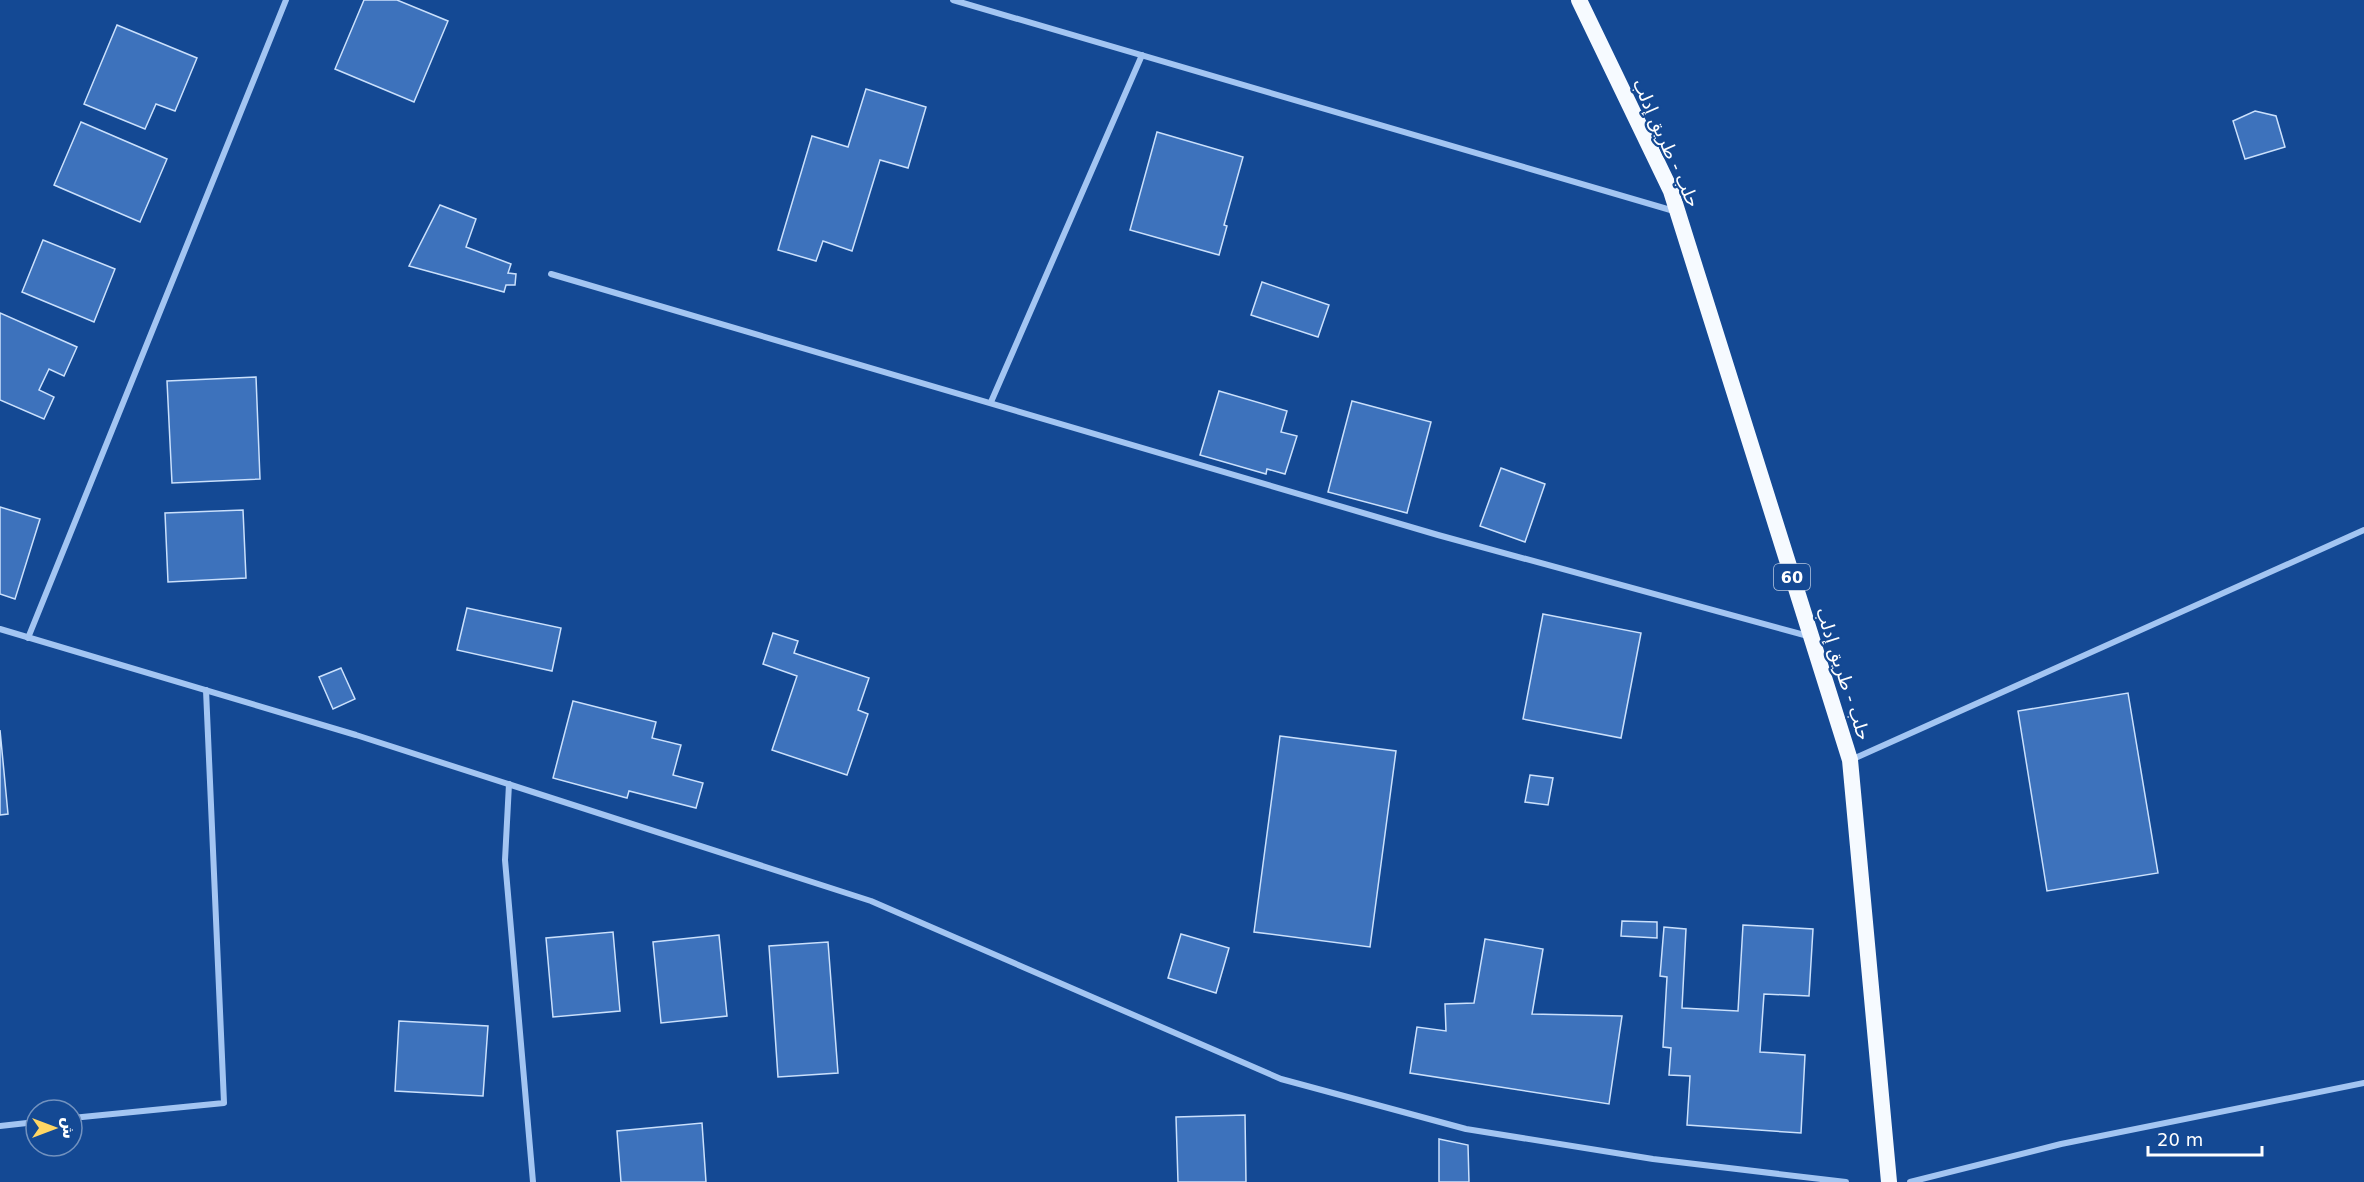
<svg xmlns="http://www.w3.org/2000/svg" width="2364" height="1182" viewBox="0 0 2364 1182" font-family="'DejaVu Sans','Noto Naskh Arabic',sans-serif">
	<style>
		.building { fill: #3d72bc; stroke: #cae0fc; stroke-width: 1.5 }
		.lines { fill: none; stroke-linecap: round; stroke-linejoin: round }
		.minor { stroke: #a3c5f2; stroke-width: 6 }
		.trunk { stroke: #f6faff; stroke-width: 16 }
		.labels { text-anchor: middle; stroke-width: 4.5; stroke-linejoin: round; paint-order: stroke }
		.shield { fill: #144994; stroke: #b8c8df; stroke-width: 1.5 }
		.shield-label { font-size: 16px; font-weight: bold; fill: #fff }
		.street-label { font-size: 18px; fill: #fff; stroke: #144994 }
	</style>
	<rect width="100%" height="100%" fill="#144994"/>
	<!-- building -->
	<g class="building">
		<path d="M 364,0 L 397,0 L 448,21 L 414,102 L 335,69 Z"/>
		<path d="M 117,25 L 197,58 L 175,111 L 156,104 L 145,129 L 84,104 Z"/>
		<path d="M 866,89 L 926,107 L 908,168 L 880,160 L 852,251 L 823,241 L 816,261 L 778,250 L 812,136 L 848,147 Z"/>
		<path d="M 2255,111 L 2276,116 L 2285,147 L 2245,159 L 2233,121 Z"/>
		<path d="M 81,122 L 167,159 L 140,222 L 54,185 Z"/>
		<path d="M 1157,132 L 1243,157 L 1224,225 L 1227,226 L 1219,255 L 1130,230 Z"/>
		<path d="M 440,205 L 476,219 L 466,247 L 511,264 L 508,273 L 516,274 L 515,285 L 506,285 L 504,292 L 409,266 Z"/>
		<path d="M 43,240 L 115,269 L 94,322 L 22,292 Z"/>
		<path d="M 1262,282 L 1329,305 L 1318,337 L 1251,315 Z"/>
		<path d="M 0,313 L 77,347 L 64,376 L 49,369 L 39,390 L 54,397 L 44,419 L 0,400 Z"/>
		<path d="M 256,377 L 260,479 L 172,483 L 167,381 Z"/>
		<path d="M 1219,391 L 1287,411 L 1281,432 L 1297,436 L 1285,474 L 1267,469 L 1266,474 L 1200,455 Z"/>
		<path d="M 1352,401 L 1431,422 L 1407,513 L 1328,492 Z"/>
		<path d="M 1501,468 L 1545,484 L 1525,542 L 1480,526 Z"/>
		<path d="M 0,507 L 40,519 L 15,599 L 0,594 Z"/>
		<path d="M 243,510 L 246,578 L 168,582 L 165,513 Z"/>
		<path d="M 467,608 L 561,628 L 552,671 L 457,650 Z"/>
		<path d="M 1543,614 L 1641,633 L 1621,738 L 1523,719 Z"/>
		<path d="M 773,633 L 798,641 L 794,653 L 869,678 L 858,710 L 868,714 L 847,775 L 772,750 L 797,676 L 763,664 Z"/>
		<path d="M 341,668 L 355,699 L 333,709 L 319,677 Z"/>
		<path d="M 2128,693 L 2158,873 L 2047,891 L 2018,711 Z"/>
		<path d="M 573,701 L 656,722 L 652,738 L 681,745 L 673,775 L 703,783 L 696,808 L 629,791 L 627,798 L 553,778 Z"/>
		<path d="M 0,730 L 8,814 L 0,815 Z"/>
		<path d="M 1280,736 L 1396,751 L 1370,947 L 1254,932 Z"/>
		<path d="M 1530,775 L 1553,778 L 1548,805 L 1525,802 Z"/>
		<path d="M 1622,921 L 1657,922 L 1657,938 L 1621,936 Z"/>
		<path d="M 1743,925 L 1813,929 L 1809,996 L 1764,994 L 1760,1052 L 1805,1055 L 1801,1133 L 1687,1125 L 1690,1076 L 1669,1075 L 1671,1048 L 1663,1047 L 1667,977 L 1660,976 L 1664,927 L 1686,929 L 1682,1008 L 1738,1011 Z"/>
		<path d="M 613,932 L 620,1011 L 553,1017 L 546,938 Z"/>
		<path d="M 1181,934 L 1229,948 L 1216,993 L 1168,978 Z"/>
		<path d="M 719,935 L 727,1016 L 661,1023 L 653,942 Z"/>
		<path d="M 1485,939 L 1543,949 L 1532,1014 L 1622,1016 L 1609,1104 L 1410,1073 L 1417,1027 L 1446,1031 L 1445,1004 L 1474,1003 Z"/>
		<path d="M 828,942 L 838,1073 L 778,1077 L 769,946 Z"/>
		<path d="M 399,1021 L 488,1026 L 483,1096 L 395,1091 Z"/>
		<path d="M 1245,1115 L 1246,1182 L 1178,1182 L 1176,1117 Z"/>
		<path d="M 702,1123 L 706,1182 L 621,1182 L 617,1131 Z"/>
		<path d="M 1439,1139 L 1468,1145 L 1469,1182 L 1439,1182 Z"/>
	</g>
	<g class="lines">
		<!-- minor -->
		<g class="minor">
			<path d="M 953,0 L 1674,211"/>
			<path d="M 551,274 L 1438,535 L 1808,636"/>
			<path d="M 991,402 L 1142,55"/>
			<path d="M 0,629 L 356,735 L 871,901 L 1281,1079 L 1466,1129 L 1653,1159 L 1846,1182"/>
			<path d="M 28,638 L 286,0"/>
			<path d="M 1853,759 L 2364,530"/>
			<path d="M 509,784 L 505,860 L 533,1182"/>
			<path d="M 72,1118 L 224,1103 L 206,690"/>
			<path d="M 0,1126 L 36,1122"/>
			<path d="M 1910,1182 L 2061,1144 L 2364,1083"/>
		</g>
		<!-- trunk -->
		<path class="trunk" d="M 1579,0 L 1671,191 L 1850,760 L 1889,1182"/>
	</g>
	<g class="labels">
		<!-- shield labels -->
		<rect class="shield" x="1774" y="564" width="36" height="26" rx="4.5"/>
		<g class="shield-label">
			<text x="1792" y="583">60</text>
		</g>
		<!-- street labels -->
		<g class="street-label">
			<text transform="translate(1666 143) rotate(66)" y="6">حلب - طريق إدلب</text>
			<text transform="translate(1843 674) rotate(72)" y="6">حلب - طريق إدلب</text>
		</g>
	</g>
	<!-- north arrow -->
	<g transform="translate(54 1128) rotate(90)"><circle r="28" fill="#144994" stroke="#7292bf" stroke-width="1.5"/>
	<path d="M0-4.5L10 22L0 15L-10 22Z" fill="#ffd664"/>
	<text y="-9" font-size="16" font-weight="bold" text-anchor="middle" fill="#ffffff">ش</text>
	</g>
	<!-- scale -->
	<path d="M2148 1146v9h114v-9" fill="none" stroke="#ffffff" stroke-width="3"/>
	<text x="2157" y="1146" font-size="18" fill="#ffffff" stroke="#144994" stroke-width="4.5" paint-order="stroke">20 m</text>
</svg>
